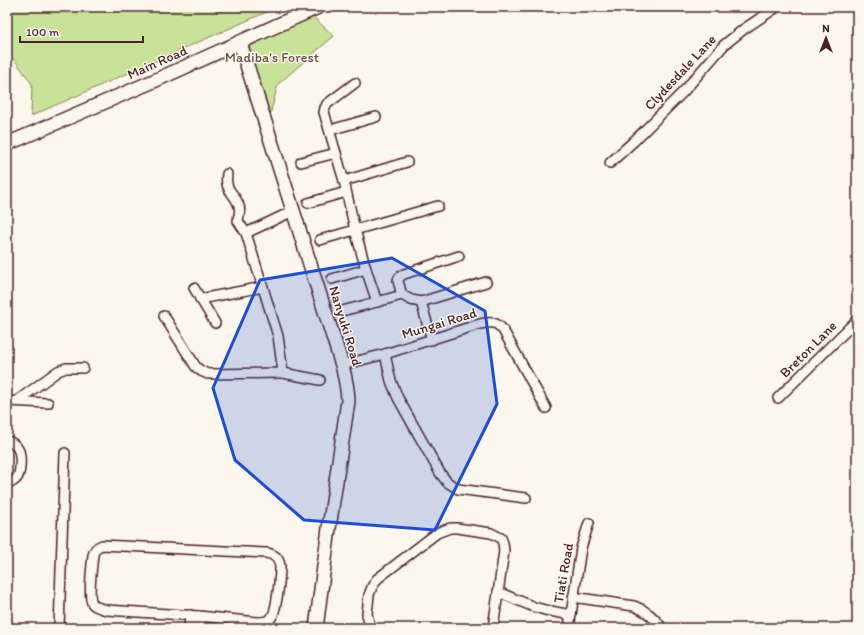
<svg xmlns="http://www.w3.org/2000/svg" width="864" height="635" viewBox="0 0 864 635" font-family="Itim,sans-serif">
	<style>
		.green { fill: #c8e298; stroke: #898062 }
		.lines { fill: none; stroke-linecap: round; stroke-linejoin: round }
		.street-casing { stroke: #4a1f2b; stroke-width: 12 }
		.secondary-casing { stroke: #4a1f2b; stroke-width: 16 }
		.street { stroke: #fbf7ec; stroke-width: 9 }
		.secondary { stroke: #fbf7ec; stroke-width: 13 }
		.marked { fill: #1d4ed8; fill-opacity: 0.2; stroke: #1d4ed8; stroke-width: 3; stroke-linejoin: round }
		.labels { text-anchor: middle; stroke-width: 3; stroke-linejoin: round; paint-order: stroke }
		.park-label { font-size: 14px; fill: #6a5046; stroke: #fbf7ec }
		.street-label { font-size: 14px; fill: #4a1f2b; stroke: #fbf7ec }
	</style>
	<rect width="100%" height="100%" fill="#fbf7ec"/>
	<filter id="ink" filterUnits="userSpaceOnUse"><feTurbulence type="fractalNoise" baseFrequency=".025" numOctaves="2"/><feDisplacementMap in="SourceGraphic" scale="8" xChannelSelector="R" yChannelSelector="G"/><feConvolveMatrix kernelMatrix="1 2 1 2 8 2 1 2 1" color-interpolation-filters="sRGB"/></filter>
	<g filter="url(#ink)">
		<!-- green -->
		<g class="green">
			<path d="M 7,7 L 278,7 L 31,116 L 32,84 L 14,59 L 7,52 Z"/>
			<path d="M 313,17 L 334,36 L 278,84 L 269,119 L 246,44 L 251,39 Z"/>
		</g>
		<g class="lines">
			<defs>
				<g id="street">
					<path d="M 355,83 L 327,104 L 325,108 L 324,112 L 344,181 L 355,230 L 366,269 L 377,302 L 402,295 L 411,300 L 421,302 L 432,340"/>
					<path d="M 330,130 L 376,117"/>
					<path d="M 301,162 L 336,153"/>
					<path d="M 610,163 L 634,141 L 683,92 L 724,45 L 744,29 L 777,7"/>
					<path d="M 344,181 L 407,162"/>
					<path d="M 308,203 L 346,192"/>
					<path d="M 246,233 L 293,211"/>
					<path d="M 320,240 L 438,206"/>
					<path d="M 332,279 L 366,269"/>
					<path d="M 194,288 L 215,323"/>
					<path d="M 402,295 L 398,281 C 398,277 401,276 404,274 L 459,256"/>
					<path d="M 200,299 L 263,287"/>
					<path d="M 421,302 L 486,282"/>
					<path d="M 342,311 L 377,302"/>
					<path d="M 164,316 L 196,367 L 201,371 L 208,374 L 283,373 L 278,336 L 246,233 L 238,221 C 238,216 241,212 239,206 C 235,192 224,192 227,174"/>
					<path d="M 385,354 L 391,381 L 398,398 L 440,473 L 447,482 L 458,489 L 526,498"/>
					<path d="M 342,365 L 385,354 L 480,324 C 490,322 496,321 503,330 L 546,408"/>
					<path d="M 283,373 L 320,380"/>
					<path d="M 778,398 L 857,320"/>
					<path d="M 7,401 L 48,403"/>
					<path d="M 17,401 L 58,371 L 66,368 L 83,368"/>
					<path d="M 7,441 C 12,442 17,446 19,451 C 21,457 21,475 16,479 C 13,482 10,483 7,483"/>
					<path d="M 102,545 L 266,553 C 274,554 279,558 280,566 C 280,576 277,614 270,619 C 267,622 262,622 257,622 L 199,616 L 107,610 C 102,608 95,608 92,603 C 88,596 92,564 93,555 C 94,549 97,547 102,545 Z"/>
					<path d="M 498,592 L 534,607 L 545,610 L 571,615"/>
					<path d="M 573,597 L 634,606 C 645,610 655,618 662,628"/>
					<path d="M 59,628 L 65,453"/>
					<path d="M 189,628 L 190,615"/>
					<path d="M 198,628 L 199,616"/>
					<path d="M 373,628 L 369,623 L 367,614 L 369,595 L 372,587 L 377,579 L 437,533 L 450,528 L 457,528 L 491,533 L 501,538 L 503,543 L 504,551 L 493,628"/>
					<path d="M 569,628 L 581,548 L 589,523"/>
				</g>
				<g id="secondary">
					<path d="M 240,43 L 342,365 C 345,377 348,389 348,401 L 329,528 L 316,628"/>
					<path d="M 7,144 L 156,80 L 318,7"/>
				</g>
			</defs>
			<!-- street casing -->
			<use href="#street" class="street-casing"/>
			<!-- secondary casing -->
			<use href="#secondary" class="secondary-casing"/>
			<!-- street -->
			<use href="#street" class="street"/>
			<!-- secondary -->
			<use href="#secondary" class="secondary"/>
		</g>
	</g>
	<!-- marked area -->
	<path class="marked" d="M 392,258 L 485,311 L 497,404 L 435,530 L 304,520 L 235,460 L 213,388 L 260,280 Z"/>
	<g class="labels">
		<!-- park labels -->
		<g class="park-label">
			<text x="272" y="62">Madiba's Forest</text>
		</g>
		<!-- street labels -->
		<g class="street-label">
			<text transform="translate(157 62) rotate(-24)" y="5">Main Road</text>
			<text transform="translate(680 72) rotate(-47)" y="5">Clydesdale Lane</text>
			<text transform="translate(439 323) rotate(-17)" y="5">Mungai Road</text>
			<text transform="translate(346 326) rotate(73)" y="5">Nanyuki Road</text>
			<text transform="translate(808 349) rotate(-45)" y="5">Breton Lane</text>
			<text transform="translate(563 573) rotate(-80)" y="5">Tiati Road</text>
		</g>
	</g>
	<!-- margin -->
	<rect width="864" height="635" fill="none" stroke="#fbf7ec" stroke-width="24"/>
	<rect x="12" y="12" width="840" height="611" fill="none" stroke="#4a1f2b" stroke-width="1.5" filter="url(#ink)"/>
	<!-- north arrow -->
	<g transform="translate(826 38)" stroke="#fbf7ec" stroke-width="3" paint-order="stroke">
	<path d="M0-3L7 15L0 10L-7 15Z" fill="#4a1f2b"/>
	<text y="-6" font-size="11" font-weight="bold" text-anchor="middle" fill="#4a1f2b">N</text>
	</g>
	<!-- scale -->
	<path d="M20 36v6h123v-6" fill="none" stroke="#4a1f2b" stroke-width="2"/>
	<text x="26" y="36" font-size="12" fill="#4a1f2b" stroke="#fbf7ec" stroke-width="3" paint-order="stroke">100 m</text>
</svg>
